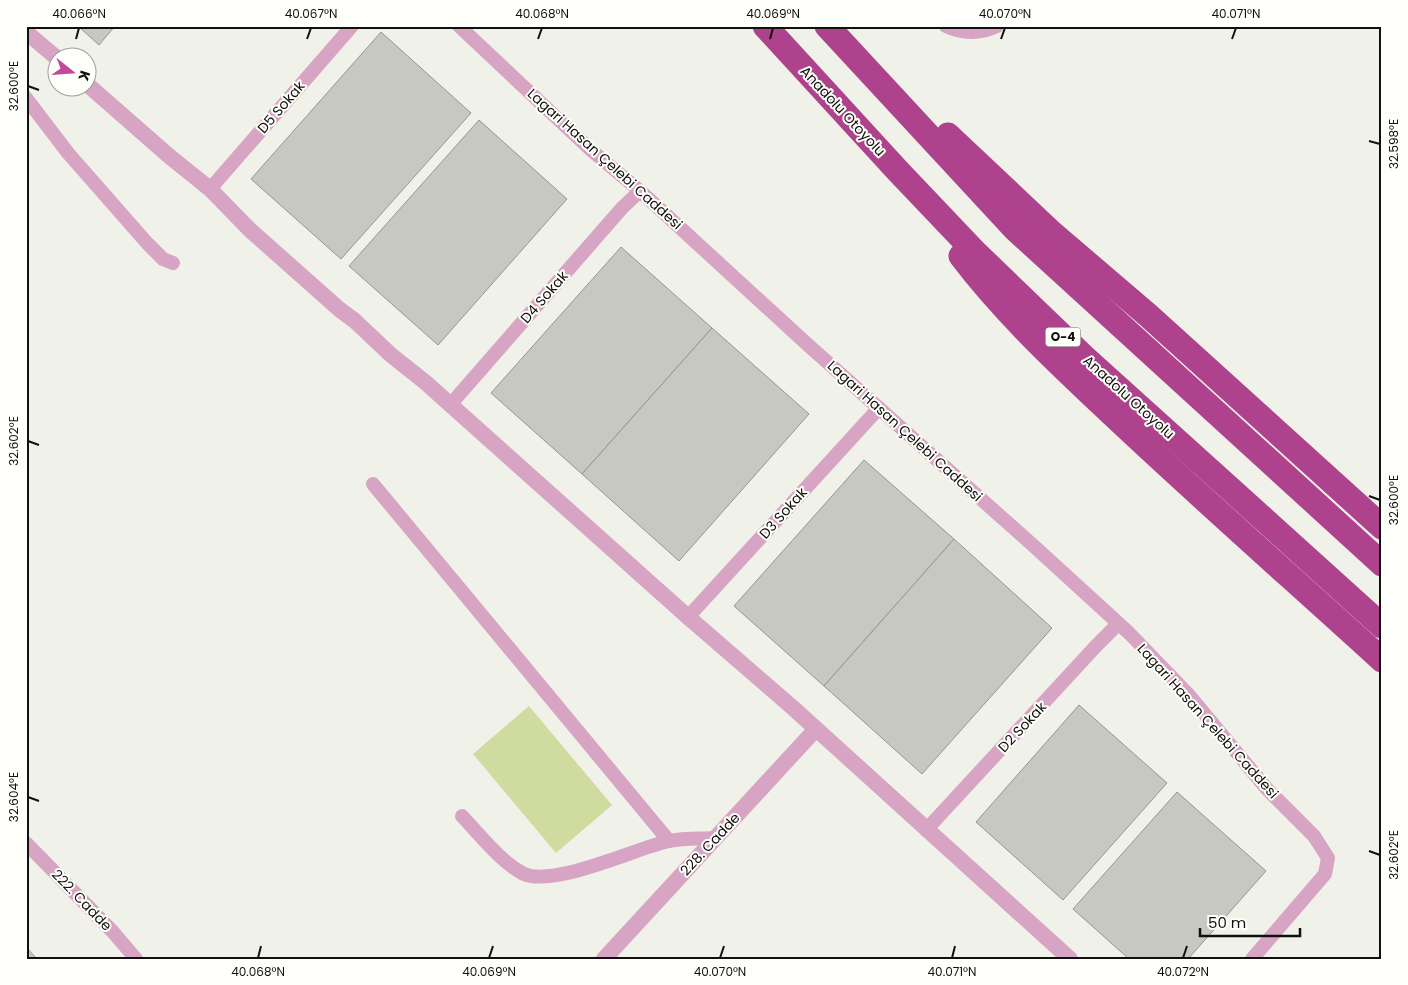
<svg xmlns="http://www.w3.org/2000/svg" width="1408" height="985" viewBox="0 0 1408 985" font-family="Poppins,sans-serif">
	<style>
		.green { fill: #d0db9f }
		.building { fill: #c7c8c1; stroke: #95968f }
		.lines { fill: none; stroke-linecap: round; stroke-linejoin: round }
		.minor { stroke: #d8a4c3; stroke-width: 14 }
		.tertiary { stroke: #d8a4c3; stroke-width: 16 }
		.motorway { stroke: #af428c; stroke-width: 25 }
		.ticks { fill: none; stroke: #10100e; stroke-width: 2 }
		.labels { text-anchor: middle; stroke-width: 4; stroke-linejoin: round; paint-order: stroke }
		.shield { fill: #fefffa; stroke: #575855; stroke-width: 1 }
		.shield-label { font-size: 12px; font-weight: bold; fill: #10100e }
		.street-label { font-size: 14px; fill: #10100e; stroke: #fefffa }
		.neatline { fill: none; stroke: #10100e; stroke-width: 2 }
		.ticks-label { font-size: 12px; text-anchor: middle; fill: #10100e }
	</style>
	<rect width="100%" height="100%" fill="#f0f2ea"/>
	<!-- green -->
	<path class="green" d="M 529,706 L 612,805 L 556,853 L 473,754 Z"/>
	<!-- building -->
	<g class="building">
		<path d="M 78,26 L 115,26 L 99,45 Z"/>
		<path d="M 381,32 L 471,113 L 341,259 L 251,179 Z"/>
		<path d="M 479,120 L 567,199 L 438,345 L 349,266 Z"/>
		<path d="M 621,247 L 712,328 L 582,474 L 491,393 Z"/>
		<path d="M 712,328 L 809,414 L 679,561 L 582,474 Z"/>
		<path d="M 864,460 L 954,539 L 824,686 L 734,606 Z"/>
		<path d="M 954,539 L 1052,628 L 922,774 L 824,686 Z"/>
		<path d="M 1079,705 L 1167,783 L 1063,900 L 976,822 Z"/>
		<path d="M 1177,792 L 1266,871 L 1188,959 L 1129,959 L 1073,909 Z"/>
		<path d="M 26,947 L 37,959 L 26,959 Z"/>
	</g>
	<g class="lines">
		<!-- minor -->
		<g class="minor">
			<path d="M 459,26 L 591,150 L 640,191 L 808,345 L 1036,548 L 1129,633 L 1188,694 L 1267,789 L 1314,836 L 1328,858 L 1325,874 L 1252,959"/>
			<path d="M 946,26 C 962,34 981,34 997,26"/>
			<path d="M 26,98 L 68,153 L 147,243 L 163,259 L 173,263"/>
			<path d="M 210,189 L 352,26"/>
			<path d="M 450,405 L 622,208 L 640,191"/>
			<path d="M 373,484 L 669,841"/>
			<path d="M 688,617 L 879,408"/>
			<path d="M 462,816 C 479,834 500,861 522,873 C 551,889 636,848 669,841 C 684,838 699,839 715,838"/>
			<path d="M 926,830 L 1096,646 L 1118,624"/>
			<path d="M 26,843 L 113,932 L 136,959"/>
		</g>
		<!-- tertiary -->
		<g class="tertiary">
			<path d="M 26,32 L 58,59"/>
			<path d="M 88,85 L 169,156 L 210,189 L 250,230 L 339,309 L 355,321 L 391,355 L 425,382 L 688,617 L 792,707 L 1070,959"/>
			<path d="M 604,959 L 816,729"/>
		</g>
		<!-- motorway -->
		<g class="motorway">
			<path d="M 765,26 L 897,170 L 976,253 L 1084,357 L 1382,626"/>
			<path d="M 827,26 L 1015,229 L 1382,564"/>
			<path d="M 948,135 L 1052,233 L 1149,316 L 1382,527"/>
			<path d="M 961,256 C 1005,314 1060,365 1113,415 C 1201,498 1292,578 1382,660"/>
		</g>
	</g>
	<!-- ticks -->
	<path class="ticks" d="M 76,39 L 79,28M 307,39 L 311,28M 538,39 L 542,28M 770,39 L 773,28M 1001,39 L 1005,28M 1232,39 L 1236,28M 28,86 L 39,90M 1369,141 L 1380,144M 28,441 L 39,445M 1369,496 L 1380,500M 28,797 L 39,801M 1369,851 L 1380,855M 258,958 L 261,946M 489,958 L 493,946M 720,958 L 724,946M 952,958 L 955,946M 1183,958 L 1187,946"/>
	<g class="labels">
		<!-- shield labels -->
		<rect class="shield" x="1045.5" y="327.5" width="35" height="19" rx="4"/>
		<g class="shield-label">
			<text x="1063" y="341">O-4</text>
		</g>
		<!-- street labels -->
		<g class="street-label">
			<text transform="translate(281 107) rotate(-49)" y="5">D5 Sokak</text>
			<text transform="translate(843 111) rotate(47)" y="5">Anadolu Otoyolu</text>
			<text transform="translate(605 159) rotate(42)" y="5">Lagari Hasan Çelebi Caddesi</text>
			<text transform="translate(544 297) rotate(-49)" y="5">D4 Sokak</text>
			<text transform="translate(1129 397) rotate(42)" y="5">Anadolu Otoyolu</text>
			<text transform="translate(905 431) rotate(42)" y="5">Lagari Hasan Çelebi Caddesi</text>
			<text transform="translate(783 513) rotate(-48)" y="5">D3 Sokak</text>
			<text transform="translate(1208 721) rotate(48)" y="5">Lagari Hasan Çelebi Caddesi</text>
			<text transform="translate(1022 727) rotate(-47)" y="5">D2 Sokak</text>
			<text transform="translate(710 844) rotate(-47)" y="5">228. Cadde</text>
			<text transform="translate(82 900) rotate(46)" y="5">222. Cadde</text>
		</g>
	</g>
	<!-- border -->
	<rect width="1408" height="985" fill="none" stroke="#fefffa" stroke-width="55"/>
	<!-- north arrow -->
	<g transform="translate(72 72) rotate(107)"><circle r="24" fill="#fefffa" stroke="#9f9f9c"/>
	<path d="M0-4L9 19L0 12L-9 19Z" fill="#c2489b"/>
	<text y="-8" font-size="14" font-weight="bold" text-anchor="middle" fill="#10100e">K</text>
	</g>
	<!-- scale -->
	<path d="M1200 928v8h100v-8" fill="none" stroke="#10100e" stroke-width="2.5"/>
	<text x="1208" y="928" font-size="15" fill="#10100e" stroke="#fefffa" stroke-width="4" paint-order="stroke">50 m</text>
	<rect x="28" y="28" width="1352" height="930" class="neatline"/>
	<g class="ticks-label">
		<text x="79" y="18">40.066°N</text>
		<text x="311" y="18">40.067°N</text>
		<text x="542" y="18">40.068°N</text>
		<text x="773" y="18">40.069°N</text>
		<text x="1005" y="18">40.070°N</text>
		<text x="1236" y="18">40.071°N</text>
		<text transform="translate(14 86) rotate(-90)" y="4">32.600°E</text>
		<text transform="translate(1394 144) rotate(-90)" y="4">32.598°E</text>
		<text transform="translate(14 441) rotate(-90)" y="4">32.602°E</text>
		<text transform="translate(1394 500) rotate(-90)" y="4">32.600°E</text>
		<text transform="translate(14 797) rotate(-90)" y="4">32.604°E</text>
		<text transform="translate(1394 855) rotate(-90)" y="4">32.602°E</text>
		<text x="258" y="976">40.068°N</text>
		<text x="489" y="976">40.069°N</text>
		<text x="720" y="976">40.070°N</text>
		<text x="952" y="976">40.071°N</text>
		<text x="1183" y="976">40.072°N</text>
	</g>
</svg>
